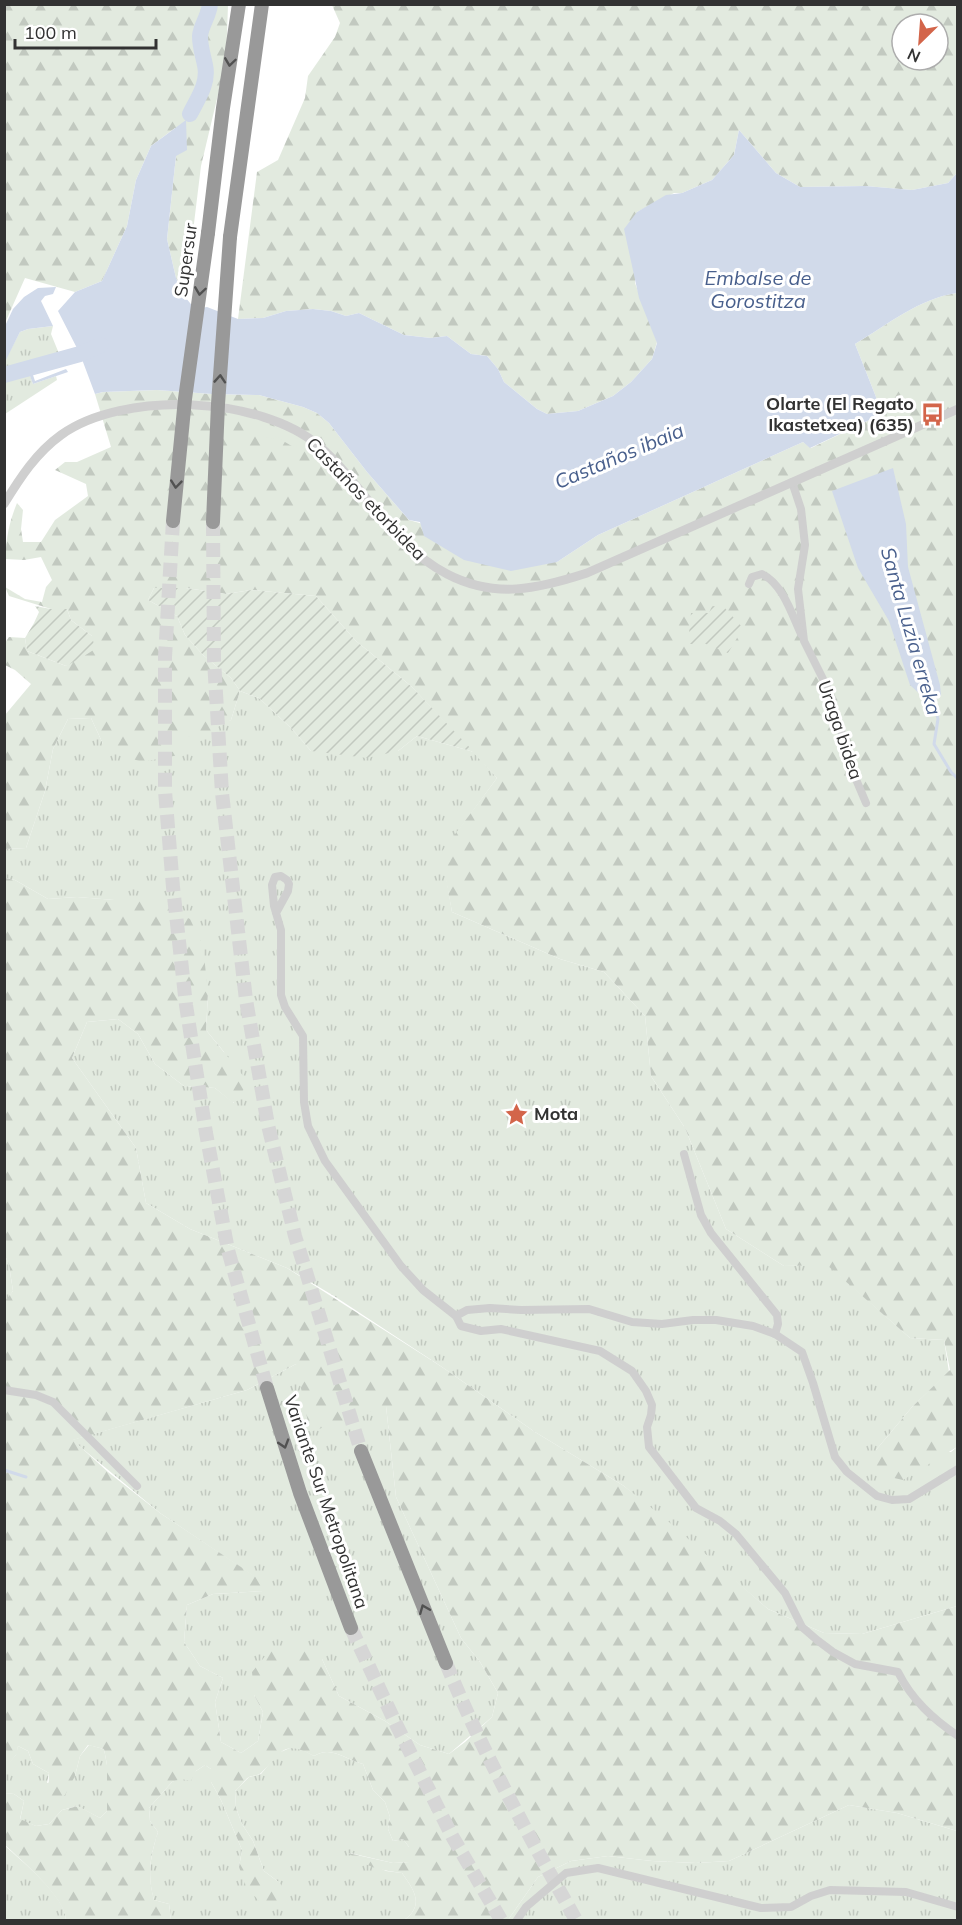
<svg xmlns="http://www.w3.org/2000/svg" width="962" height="1925" viewBox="0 0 962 1925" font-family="Mulish,sans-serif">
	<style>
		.grass { fill: url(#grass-tufts) }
		.forest { fill: url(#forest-firs); fill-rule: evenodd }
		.park { fill: #e2eadf }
		.garden { fill: url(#garden-furrows) }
		.water { fill: #d1daea }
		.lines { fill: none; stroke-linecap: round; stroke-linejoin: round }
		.stream { stroke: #d1daea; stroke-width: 3 }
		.river { stroke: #d1daea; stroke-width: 16 }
		.motorway-tunnel { stroke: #d6d6d6; stroke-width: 14; stroke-dasharray: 14 7; stroke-linecap: butt }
		.minor { stroke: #cfcfcf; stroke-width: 8 }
		.tertiary { stroke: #cfcfcf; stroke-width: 9 }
		.motorway { stroke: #999; stroke-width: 14 }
		.motorway-bridge { stroke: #999; stroke-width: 14 }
		.oneway { stroke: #515151 }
		.labels { text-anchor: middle; stroke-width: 6; stroke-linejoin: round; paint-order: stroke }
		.street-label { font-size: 18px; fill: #323232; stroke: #fff }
		.poi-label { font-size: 18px; font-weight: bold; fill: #323232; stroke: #fff; text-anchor: end }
		.water-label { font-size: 20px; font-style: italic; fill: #485f8c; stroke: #fff }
	</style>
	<defs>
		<pattern id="grass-tufts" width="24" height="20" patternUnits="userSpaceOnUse" patternTransform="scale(1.5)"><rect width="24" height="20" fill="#e2eadf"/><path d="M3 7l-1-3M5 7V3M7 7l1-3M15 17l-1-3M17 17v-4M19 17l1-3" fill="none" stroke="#c2c9c0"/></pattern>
		<pattern id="forest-firs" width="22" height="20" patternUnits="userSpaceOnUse" patternTransform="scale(1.5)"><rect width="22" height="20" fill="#e2eadf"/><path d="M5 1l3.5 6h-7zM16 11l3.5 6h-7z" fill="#c2c9c0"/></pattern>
		<pattern id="garden-furrows" width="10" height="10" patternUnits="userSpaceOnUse" patternTransform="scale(1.5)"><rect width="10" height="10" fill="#e2eadf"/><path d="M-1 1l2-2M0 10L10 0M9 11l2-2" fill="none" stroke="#c2c9c0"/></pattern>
	</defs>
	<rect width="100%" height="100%" fill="#fff"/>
	<!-- grass -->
	<g class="grass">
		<path d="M 53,326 L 51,334 L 60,356 L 5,369 L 4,362 L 20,332 L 28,329 Z"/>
		<path d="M 30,375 L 33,384 L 56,376 L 57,380 L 5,414 L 5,381 Z"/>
		<path d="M 240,691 L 259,698 L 292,729 L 311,751 L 398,751 L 417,736 L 474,752 L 497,778 L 442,853 L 452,912 L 560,959 L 604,972 L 645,1016 L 651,1076 L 685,1128 L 726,1229 L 784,1266 L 827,1264 L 910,1338 L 944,1340 L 949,1372 L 912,1407 L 876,1450 L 951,1452 L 957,1447 L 957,1606 L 862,1634 L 824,1633 L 768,1609 L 624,1486 L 535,1432 L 442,1367 L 334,1296 L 287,1268 L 190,1229 L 146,1203 L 136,1148 L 72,1058 L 87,1022 L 118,1019 L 138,1034 L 155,1064 L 184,1086 L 215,1088 L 234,1103 L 224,1052 L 206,1030 L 208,993 L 114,900 L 77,897 L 48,899 L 15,880 L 5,878 L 5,849 L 26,848 L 45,791 L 53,749 L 68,719 L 91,718 L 103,744 L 184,735 L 231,720 Z"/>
		<path d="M 4,1253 L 9,1265 L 13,1291 L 5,1302 Z"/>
		<path d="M 296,1364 L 386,1406 L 396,1497 L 461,1638 L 480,1662 L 498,1693 L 492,1717 L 449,1754 L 420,1745 L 385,1721 L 339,1696 L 322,1659 L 254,1695 L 263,1712 L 258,1741 L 241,1753 L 221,1742 L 215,1702 L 223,1678 L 200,1666 L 184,1642 L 187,1605 L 213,1594 L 263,1591 L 255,1577 L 160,1513 L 72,1440 L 247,1390 Z"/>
		<path d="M 89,1745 L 104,1749 L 107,1765 L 107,1811 L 100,1818 L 77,1806 L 62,1810 L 49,1824 L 36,1826 L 20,1820 L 24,1801 L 14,1794 L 5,1793 L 4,1768 L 16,1755 L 18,1746 L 28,1751 L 33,1764 L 49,1773 L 47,1783 L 75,1776 L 80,1756 Z"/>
		<path d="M 290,1748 L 299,1748 L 314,1756 C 332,1745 345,1760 363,1764 L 373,1790 L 385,1802 L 390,1817 L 388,1829 L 393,1841 L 403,1839 L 409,1847 L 409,1862 L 393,1863 L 350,1853 L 386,1871 L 402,1873 C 414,1890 425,1905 404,1920 L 171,1920 L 169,1904 L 154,1900 C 147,1875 150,1857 158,1832 L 150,1821 L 149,1808 L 172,1782 L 196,1771 L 205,1765 L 211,1769 L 211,1782 L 221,1800 L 242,1850 L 239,1867 L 280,1883 L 264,1871 L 253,1841 L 242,1824 L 236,1808 L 235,1791 L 249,1777 L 261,1774 L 278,1753 Z"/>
		<path d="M 849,1805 L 897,1813 L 957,1831 L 957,1920 L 508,1920 L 538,1877 L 571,1861 L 608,1856 L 652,1861 L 696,1863 L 729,1861 Z"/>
		<path d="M 4,1845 C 22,1861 66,1897 66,1920 L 5,1920 Z"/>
	</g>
	<!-- forest -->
	<g class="forest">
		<path d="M 5,5 L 228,5 L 226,61 L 201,166 L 185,297 L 176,278 L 167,239 L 176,156 L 175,128 L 151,146 L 136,180 L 127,226 L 102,281 L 75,292 L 25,278 L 5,323 Z"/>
		<path d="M 332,5 L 957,5 L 957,173 L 948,183 L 912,190 L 865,186 L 800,187 L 776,173 L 739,130 L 734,155 L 712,180 L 682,193 L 674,193 L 637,212 L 635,283 L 657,342 L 652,359 L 631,382 L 613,396 L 578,411 L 547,414 L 537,409 L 504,382 L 498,369 L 487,356 L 471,354 L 447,336 L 431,338 L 404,335 L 359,313 L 346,316 L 331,311 L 313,309 L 286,311 L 263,318 L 238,319 L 257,172 L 278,160 L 305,98 L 308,76 L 335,37 L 340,23 ZM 902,24 L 938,24 L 938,60 L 902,60 Z"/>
		<path d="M 957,293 L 957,1447 L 903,1480 L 872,1473 L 876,1450 L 912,1407 L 950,1370 L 944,1340 L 910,1338 L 827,1265 L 784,1266 L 726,1229 L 685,1128 L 651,1076 L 645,1016 L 604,972 L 560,959 L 452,912 L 441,853 L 497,778 L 411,686 L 356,641 L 316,596 L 251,590 L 226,594 L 186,588 L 154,588 L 148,600 L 177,616 L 185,635 L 203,655 L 231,678 L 240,691 L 231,720 L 199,737 L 184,736 L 179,755 L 142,762 L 112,752 L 103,744 L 91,718 L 68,719 L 53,749 L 45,791 L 26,848 L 5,849 L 5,715 L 31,684 L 15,670 L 5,665 L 5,643 L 9,637 L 25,638 L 27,651 L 66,666 L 92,636 L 71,620 L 67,609 L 51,609 L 9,596 L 5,587 L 25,599 L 42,602 L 46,587 L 52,580 L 41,557 L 24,560 L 6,559 C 5,540 10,520 17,503 L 23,510 L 21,529 L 23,542 L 41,542 L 55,520 L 88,496 L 86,484 L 55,470 L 65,462 L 77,462 L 111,447 L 95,394 L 103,392 L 157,390 L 212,394 L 259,395 L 303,407 L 317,413 L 329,423 L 367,472 L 409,520 L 557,562 L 598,535 L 803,442 L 811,448 L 878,416 L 876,397 L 855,344 C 887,325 920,298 957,293 Z"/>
		<path d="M 5,878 L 15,880 L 48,899 L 77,897 L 115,900 L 153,901 L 190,919 L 203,946 L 208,993 L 206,1030 L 249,1083 L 233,1103 L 215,1088 L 184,1086 L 155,1064 L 138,1034 L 118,1019 L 87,1022 L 72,1058 L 136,1148 L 146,1203 L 190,1229 L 287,1268 L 442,1367 L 535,1432 L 624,1486 L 669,1522 L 768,1609 L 824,1633 L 862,1634 L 957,1606 L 957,1831 L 897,1813 L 849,1805 L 729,1861 L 696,1863 L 652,1861 L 608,1856 L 571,1861 L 538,1877 L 508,1920 L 404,1920 C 425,1905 414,1890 402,1873 C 378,1870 367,1867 348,1853 L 393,1863 L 409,1862 L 409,1847 L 403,1839 L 393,1841 L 388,1829 L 390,1817 L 385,1802 L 373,1790 L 363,1764 C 345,1760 332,1745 314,1756 C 283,1739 282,1752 262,1772 C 259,1776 254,1775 249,1777 C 244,1780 240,1787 235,1791 L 236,1808 L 242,1824 L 253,1841 L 264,1871 L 280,1883 L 288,1897 L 283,1908 L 265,1908 L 246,1886 L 239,1867 L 242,1850 L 221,1800 L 211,1782 L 211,1769 L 205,1765 L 196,1771 L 191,1781 L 181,1779 L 172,1782 L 149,1808 L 150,1821 L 158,1832 C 150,1857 147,1874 154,1900 L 169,1904 L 171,1920 L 66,1920 C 65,1897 22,1861 5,1845 L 5,1793 L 14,1794 L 24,1801 L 20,1819 L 36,1826 L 49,1824 L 62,1810 L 78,1806 L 100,1818 L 107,1811 L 107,1765 L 104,1749 L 88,1745 L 80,1756 L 75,1776 L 65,1795 L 48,1802 L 49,1773 L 33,1764 L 28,1751 L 18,1746 L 17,1754 L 5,1768 L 4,1302 L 13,1291 L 9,1265 L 4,1253 ZM 296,1364 L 310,1432 L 386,1406 L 396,1497 L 461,1638 L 480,1662 L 498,1693 L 492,1717 L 465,1742 L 449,1754 L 420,1745 L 385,1721 L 339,1696 L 322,1659 L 301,1647 L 273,1647 L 252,1672 L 254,1695 L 263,1712 L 258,1741 L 241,1753 L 221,1742 L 215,1702 L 223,1678 L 200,1666 L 184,1642 L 187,1605 L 213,1594 L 264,1591 L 256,1577 L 160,1513 L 108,1472 L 73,1440 L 247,1390 Z"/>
	</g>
	<!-- park -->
	<path class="park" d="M 251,419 L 282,429 L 301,440 L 295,448 L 275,436 L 273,439 L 246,433 Z"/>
	<!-- garden -->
	<g class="garden">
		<path d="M 154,588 L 186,588 L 226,594 L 251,590 L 316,596 L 356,641 L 411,686 L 474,752 L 417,736 L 398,751 L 367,758 L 311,751 L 292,729 L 259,698 L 240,691 L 231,678 L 203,655 L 185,635 L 177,616 L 148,600 Z"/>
		<path d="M 35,606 L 51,609 L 67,609 L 71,620 L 92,636 L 95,649 L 81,658 L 66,666 L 27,651 L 25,638 L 34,623 L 39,612 Z"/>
		<path d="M 712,606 L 724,607 L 743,628 L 728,653 L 706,644 L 688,644 L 691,613 L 709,613 Z"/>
	</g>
	<!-- water -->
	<g class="water">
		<path d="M 186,120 L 187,150 L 176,156 L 167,239 L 176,278 L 185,297 L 195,309 L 207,307 L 238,319 L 263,318 L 286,311 L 313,309 L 331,311 L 346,316 L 359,313 L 404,335 L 431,338 L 447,336 L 471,354 L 487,356 L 498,369 L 504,382 L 537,409 L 547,414 L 578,411 L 613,396 L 631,382 L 652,359 L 657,343 L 639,298 L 624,229 L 637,212 L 666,195 L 682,193 L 712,180 L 734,155 L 739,130 L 776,173 L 800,187 L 865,186 L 912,190 L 948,183 L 957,173 L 957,293 C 920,298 887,325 855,344 L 876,397 L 878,416 L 810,448 L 803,442 L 598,535 L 557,562 L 511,571 L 464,560 L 424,536 L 420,522 L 409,520 L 367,472 L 329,423 L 317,413 L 303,407 L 259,395 L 212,394 L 157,390 L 103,392 L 95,394 L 80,354 L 58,311 L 75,292 L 102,281 L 127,226 L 136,180 L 151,146 Z"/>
		<path d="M 56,287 L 53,294 L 45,296 L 41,301 L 53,326 L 28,329 L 20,332 L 5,362 L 5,326 L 13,309 L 24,297 L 38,288 Z"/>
		<path d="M 60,356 L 63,364 L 33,375 L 35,381 L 66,369 L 68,372 L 33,384 L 30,376 L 5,381 L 5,369 Z"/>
		<path d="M 893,468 L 906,524 L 908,567 L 940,685 L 941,695 L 934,702 L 922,696 L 910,685 L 889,621 L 858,568 L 832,491 Z"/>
	</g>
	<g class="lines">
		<!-- stream -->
		<g class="stream">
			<path d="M 933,699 L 938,719 L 934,744 L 951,772 L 958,779"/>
			<path d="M 4,1470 L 26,1477"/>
		</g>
		<!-- river -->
		<g class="river">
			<path d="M 190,114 C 198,98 209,83 205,65 C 203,55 200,47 200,36 C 201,25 209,16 210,4"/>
			<path d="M 4,375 L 80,354 L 101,345"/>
		</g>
		<!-- motorway-tunnel -->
		<g class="motorway-tunnel">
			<path d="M 173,521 L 165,657 L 165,791 L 173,887 L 186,1005 L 206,1133 L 228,1250 L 267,1388"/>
			<path d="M 213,522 L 214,660 L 222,793 L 246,1000 L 268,1125 L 295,1236 L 361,1451"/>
			<path d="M 351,1628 L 396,1724 L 452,1836 L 501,1920"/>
			<path d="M 446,1663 C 482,1752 529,1836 576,1920"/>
		</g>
		<!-- minor -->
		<g class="minor">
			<path d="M 792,482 L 801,509 L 805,545 L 798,589 L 804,641 L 829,691 L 855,777 L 866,803"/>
			<path d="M 749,584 L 752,577 L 762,574 C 783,584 792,615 801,634"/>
			<path d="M 276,913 L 288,891 L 289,884 L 287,880 L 281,876 L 275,877 L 272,885 L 274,906 L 281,930 L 281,995 L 285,1007 L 303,1036 L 304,1102 L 308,1126 L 325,1161 L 401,1266 L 423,1290 L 456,1316"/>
			<path d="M 684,1154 L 701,1215 L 711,1233 L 777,1315 L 778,1324 L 775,1334"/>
			<path d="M 4,1390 L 36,1395 L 53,1402 L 137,1486"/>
			<path d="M 958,1469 L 909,1499 L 892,1500 L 877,1496 L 847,1472 L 835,1457 L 813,1383 L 802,1352 L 775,1334 L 753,1326 L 716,1320 L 693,1320 L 662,1324 L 632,1322 L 589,1309 L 521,1310 L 490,1308 L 467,1310 L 456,1316 L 461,1326 L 481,1331 L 501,1329 L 600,1351 L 632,1371 L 646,1391 L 652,1405 L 651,1415 L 647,1427 L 649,1447 L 696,1508 L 720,1521 L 736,1534 L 785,1593 L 802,1627 L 817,1640 L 833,1652 L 855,1664 L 898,1672 C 912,1700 933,1719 958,1736"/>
			<path d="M 517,1920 L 526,1907 L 566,1873 L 598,1868 L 761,1908 L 791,1907 L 811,1896 L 830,1890 L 906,1892 L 958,1907"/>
		</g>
		<!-- tertiary -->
		<path class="tertiary" d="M 4,504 C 20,478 36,453 61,435 C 124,390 261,396 319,446 C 364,485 392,546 447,574 C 495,599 538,589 587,573 L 958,409"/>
		<!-- motorway -->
		<g class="motorway">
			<path d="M 208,233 L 223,108 L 239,4"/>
			<path d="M 230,237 L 262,4"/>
			<path d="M 267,1388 L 300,1493 L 351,1628"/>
			<path d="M 361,1451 L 446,1663"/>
		</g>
		<!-- motorway-bridge -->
		<g class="motorway-bridge">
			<path d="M 173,521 L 185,399 L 208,233"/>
			<path d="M 213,522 L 218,404 L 230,237"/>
		</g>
	</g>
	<!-- one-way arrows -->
	<defs><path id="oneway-chevron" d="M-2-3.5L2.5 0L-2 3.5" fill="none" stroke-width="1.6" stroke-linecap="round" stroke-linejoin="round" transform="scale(1.5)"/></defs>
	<g class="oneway">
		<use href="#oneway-chevron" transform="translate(230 62) rotate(98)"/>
		<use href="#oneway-chevron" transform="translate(200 291) rotate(98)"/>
		<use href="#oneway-chevron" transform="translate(220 379) rotate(-86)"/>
		<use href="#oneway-chevron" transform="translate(176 484) rotate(96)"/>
		<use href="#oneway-chevron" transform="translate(284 1444) rotate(73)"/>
		<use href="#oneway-chevron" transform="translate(424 1609) rotate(-112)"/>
	</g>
	<!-- icons -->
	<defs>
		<symbol id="bus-bare" viewBox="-9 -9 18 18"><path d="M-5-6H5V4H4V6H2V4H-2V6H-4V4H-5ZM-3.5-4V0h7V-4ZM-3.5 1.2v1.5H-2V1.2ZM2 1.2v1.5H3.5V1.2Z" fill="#d3654a" stroke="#fff" stroke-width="2.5" paint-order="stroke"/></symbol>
		<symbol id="sight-bare" viewBox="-9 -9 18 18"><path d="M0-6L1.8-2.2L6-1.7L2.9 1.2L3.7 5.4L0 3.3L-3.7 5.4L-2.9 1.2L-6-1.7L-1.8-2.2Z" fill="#d3654a" stroke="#fff" stroke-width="2.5" paint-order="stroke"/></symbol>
	</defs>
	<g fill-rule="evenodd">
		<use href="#bus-bare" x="916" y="398" width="33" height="33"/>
		<use href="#sight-bare" x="500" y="1098" width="33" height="33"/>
	</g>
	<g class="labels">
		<!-- street labels -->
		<g class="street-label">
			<text transform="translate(186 260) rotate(-82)" y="6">Supersur</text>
			<text transform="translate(366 499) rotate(46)" y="6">Castaños etorbidea</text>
			<text transform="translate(840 730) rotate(71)" y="6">Uraga bidea</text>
			<text transform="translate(326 1502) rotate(71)" y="6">Variante Sur Metropolitana</text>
		</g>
		<!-- poi labels -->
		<g class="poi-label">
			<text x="914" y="410">Olarte (El Regato<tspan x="914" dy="21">Ikastetxea) (635)</tspan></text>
			<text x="534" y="1120" text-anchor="start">Mota</text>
		</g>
		<!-- water labels -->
		<g class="water-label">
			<text x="758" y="285">Embalse de<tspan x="758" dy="23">Gorostitza</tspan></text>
			<text transform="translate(619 456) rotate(-23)" y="7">Castaños ibaia</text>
			<text transform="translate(911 631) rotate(74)" y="7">Santa Luzia erreka</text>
		</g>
	</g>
	<!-- border -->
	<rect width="962" height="1925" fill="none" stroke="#323232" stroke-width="12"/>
	<!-- north arrow -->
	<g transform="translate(920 42) rotate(205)"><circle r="28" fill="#ffffff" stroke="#adadad" stroke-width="1.5"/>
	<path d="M0-4.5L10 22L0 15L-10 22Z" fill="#d3654a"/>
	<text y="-9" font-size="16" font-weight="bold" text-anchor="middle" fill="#323232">N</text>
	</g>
	<!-- scale -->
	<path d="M15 39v9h141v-9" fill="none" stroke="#323232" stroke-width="3"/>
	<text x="24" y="39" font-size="18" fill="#323232" stroke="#ffffff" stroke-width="4.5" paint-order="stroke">100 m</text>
</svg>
